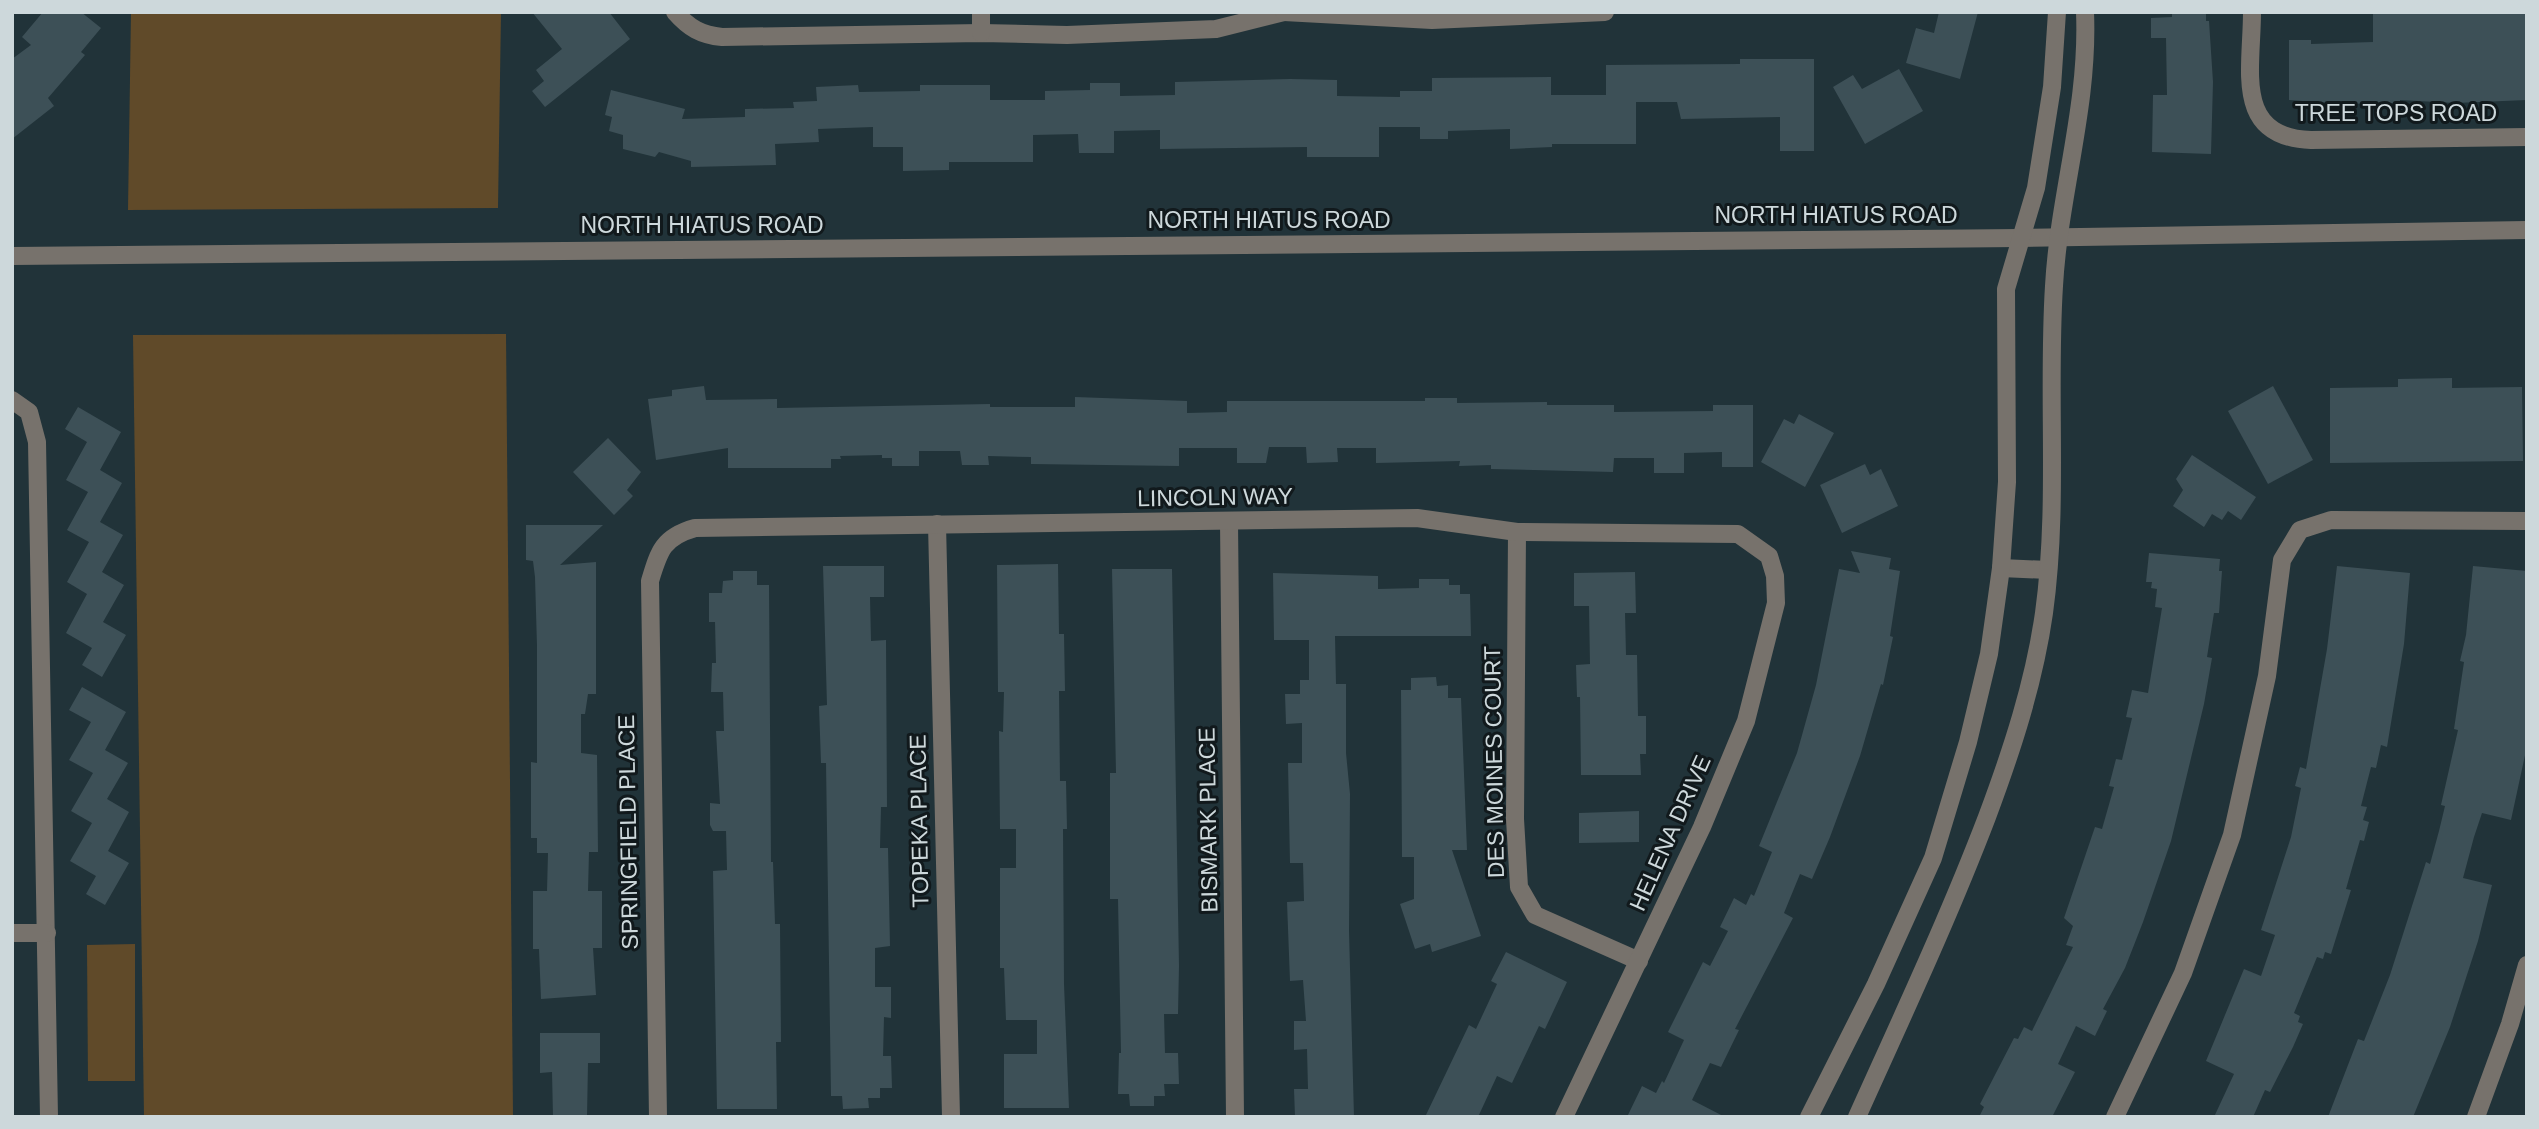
<svg xmlns="http://www.w3.org/2000/svg" width="2539" height="1129" viewBox="0 0 2539 1129" font-family="Arial,sans-serif">
	<style>
		.green { fill: #604a29 }
		.building { fill: #3d5057 }
		.lines { fill: none; stroke-linecap: round; stroke-linejoin: round }
		.minor { stroke: #77726c; stroke-width: 18 }
		.labels { text-anchor: middle; stroke-width: 6; stroke-linejoin: round; paint-order: stroke }
		.street-label { font-size: 23px; fill: #cdd8db; stroke: #11191c }
	</style>
	<rect width="100%" height="100%" fill="#213339"/>
	<!-- green -->
	<g class="green">
		<path d="M 131,12 L 501,12 L 498,208 L 128,210 Z"/>
		<path d="M 506,334 L 513,1117 L 144,1117 L 133,335 Z"/>
		<path d="M 135,944 L 135,1081 L 88,1081 L 87,945 Z"/>
	</g>
	<!-- building -->
	<g class="building">
		<path d="M 43,12 L 81,12 L 101,28 L 81,52 L 85,55 L 48,98 L 54,106 L 12,139 L 12,59 L 31,45 L 22,37 Z"/>
		<path d="M 532,12 L 609,12 L 630,39 L 545,107 L 532,91 L 544,81 L 536,70 L 562,49 Z"/>
		<path d="M 1939,12 L 1978,12 L 1960,79 L 1906,63 L 1916,28 L 1934,33 Z"/>
		<path d="M 2172,12 L 2206,12 L 2206,21 L 2209,21 L 2213,82 L 2211,154 L 2152,152 L 2153,95 L 2167,95 L 2166,38 L 2151,38 L 2151,18 L 2172,17 Z"/>
		<path d="M 2373,12 L 2527,12 L 2527,100 L 2455,103 L 2400,100 L 2400,103 L 2342,104 L 2289,100 L 2289,40 L 2311,40 L 2311,44 L 2373,42 Z"/>
		<path d="M 1740,59 L 1814,59 L 1814,151 L 1780,151 L 1780,117 L 1681,119 L 1677,102 L 1636,102 L 1636,144 L 1552,144 L 1552,147 L 1510,149 L 1510,129 L 1448,131 L 1448,139 L 1420,139 L 1420,127 L 1379,127 L 1379,157 L 1307,157 L 1307,147 L 1160,149 L 1160,130 L 1114,131 L 1114,153 L 1079,153 L 1078,134 L 1033,135 L 1033,162 L 949,162 L 949,170 L 903,171 L 903,147 L 873,147 L 873,127 L 818,129 L 819,142 L 775,144 L 776,165 L 691,167 L 691,161 L 659,152 L 655,157 L 623,149 L 623,135 L 609,131 L 612,117 L 605,115 L 611,90 L 685,109 L 682,119 L 745,117 L 745,109 L 794,108 L 793,102 L 817,101 L 816,87 L 858,85 L 859,92 L 920,91 L 920,85 L 990,85 L 990,100 L 1045,100 L 1045,91 L 1090,90 L 1090,83 L 1120,83 L 1120,96 L 1175,95 L 1175,82 L 1290,79 L 1337,80 L 1337,96 L 1400,97 L 1400,91 L 1432,91 L 1432,78 L 1551,77 L 1551,95 L 1606,95 L 1606,65 L 1740,64 Z"/>
		<path d="M 1899,69 L 1923,111 L 1865,144 L 1833,87 L 1853,75 L 1862,89 Z"/>
		<path d="M 2452,378 L 2452,388 L 2522,387 L 2523,461 L 2330,463 L 2330,388 L 2398,387 L 2398,379 Z"/>
		<path d="M 704,386 L 706,400 L 777,399 L 777,408 L 990,404 L 990,407 L 1075,407 L 1075,397 L 1187,401 L 1187,413 L 1227,412 L 1227,401 L 1425,401 L 1425,398 L 1457,398 L 1457,403 L 1547,402 L 1547,405 L 1614,405 L 1614,412 L 1713,411 L 1713,405 L 1753,405 L 1753,467 L 1722,467 L 1722,452 L 1684,453 L 1684,473 L 1654,473 L 1654,458 L 1614,458 L 1613,472 L 1491,469 L 1491,465 L 1459,466 L 1460,461 L 1376,463 L 1376,448 L 1337,448 L 1338,462 L 1307,463 L 1306,447 L 1269,447 L 1266,463 L 1237,463 L 1237,448 L 1179,448 L 1179,466 L 1031,464 L 1031,457 L 988,456 L 989,465 L 962,465 L 960,451 L 919,451 L 919,466 L 892,466 L 892,458 L 882,458 L 882,455 L 840,456 L 841,459 L 831,459 L 831,468 L 728,468 L 728,448 L 656,460 L 648,399 L 672,396 L 672,390 Z"/>
		<path d="M 2273,386 L 2313,460 L 2268,484 L 2228,411 Z"/>
		<path d="M 78,407 L 121,432 L 100,470 L 122,483 L 100,522 L 123,535 L 102,572 L 124,585 L 103,622 L 126,635 L 102,677 L 82,665 L 92,648 L 66,633 L 87,594 L 67,582 L 89,542 L 67,530 L 88,492 L 66,480 L 87,442 L 65,429 Z"/>
		<path d="M 1799,414 L 1834,433 L 1805,487 L 1761,462 L 1784,419 L 1794,424 Z"/>
		<path d="M 608,438 L 641,472 L 627,490 L 633,496 L 614,515 L 573,472 Z"/>
		<path d="M 2192,455 L 2256,497 L 2241,520 L 2228,511 L 2222,520 L 2212,514 L 2204,527 L 2173,506 L 2183,490 L 2176,479 Z"/>
		<path d="M 1865,464 L 1870,475 L 1881,469 L 1898,506 L 1842,533 L 1820,485 Z"/>
		<path d="M 526,525 L 603,525 L 560,565 L 596,562 L 596,694 L 588,694 L 585,714 L 581,714 L 581,753 L 597,755 L 598,852 L 589,852 L 588,891 L 602,891 L 602,948 L 593,948 L 596,995 L 541,999 L 539,949 L 533,949 L 533,891 L 547,891 L 548,853 L 537,853 L 537,838 L 531,838 L 531,762 L 537,763 L 537,646 L 535,577 L 533,561 L 526,560 Z"/>
		<path d="M 1851,551 L 1891,558 L 1889,569 L 1900,571 L 1890,636 L 1893,637 L 1883,685 L 1881,684 L 1860,756 L 1830,837 L 1812,879 L 1800,874 L 1784,913 L 1793,918 L 1735,1029 L 1739,1030 L 1721,1067 L 1710,1063 L 1692,1100 L 1725,1117 L 1627,1117 L 1642,1086 L 1656,1093 L 1662,1081 L 1664,1083 L 1684,1040 L 1668,1032 L 1703,962 L 1710,966 L 1728,931 L 1720,927 L 1734,898 L 1746,905 L 1751,894 L 1754,896 L 1772,852 L 1759,846 L 1797,753 L 1816,685 L 1839,569 L 1860,573 Z"/>
		<path d="M 2149,553 L 2220,559 L 2219,571 L 2222,571 L 2219,613 L 2214,613 L 2207,657 L 2212,658 L 2204,704 L 2171,841 L 2143,922 L 2125,968 L 2103,1009 L 2107,1011 L 2095,1036 L 2076,1026 L 2058,1064 L 2075,1072 L 2052,1117 L 1979,1117 L 1984,1107 L 1980,1104 L 2014,1038 L 2018,1039 L 2024,1027 L 2032,1031 L 2073,947 L 2066,945 L 2073,926 L 2064,918 L 2095,827 L 2102,829 L 2114,787 L 2109,786 L 2116,759 L 2122,760 L 2132,718 L 2126,717 L 2132,690 L 2148,693 L 2162,608 L 2155,607 L 2157,589 L 2151,588 L 2152,582 L 2146,582 Z"/>
		<path d="M 1058,564 L 1059,634 L 1064,634 L 1065,691 L 1059,691 L 1060,781 L 1066,781 L 1067,829 L 1063,829 L 1064,984 L 1069,1108 L 1004,1108 L 1004,1054 L 1037,1054 L 1037,1020 L 1006,1020 L 1004,968 L 1000,968 L 1000,868 L 1016,868 L 1016,829 L 1000,829 L 999,731 L 1003,732 L 1004,692 L 998,692 L 997,565 Z"/>
		<path d="M 823,566 L 884,566 L 884,597 L 870,597 L 871,641 L 886,640 L 887,807 L 881,807 L 880,848 L 888,848 L 890,946 L 875,948 L 875,987 L 891,987 L 891,1018 L 884,1017 L 883,1056 L 891,1056 L 892,1088 L 880,1088 L 880,1098 L 868,1098 L 869,1108 L 843,1109 L 842,1096 L 831,1096 L 826,763 L 821,763 L 819,706 L 827,705 Z"/>
		<path d="M 2337,566 L 2410,573 L 2404,644 L 2387,747 L 2381,745 L 2376,768 L 2371,767 L 2361,806 L 2367,807 L 2363,820 L 2369,822 L 2364,841 L 2360,840 L 2346,889 L 2351,890 L 2331,954 L 2325,952 L 2323,959 L 2317,957 L 2294,1013 L 2300,1016 L 2298,1022 L 2303,1024 L 2293,1047 L 2270,1092 L 2265,1090 L 2253,1117 L 2214,1117 L 2234,1074 L 2206,1061 L 2244,969 L 2261,976 L 2275,935 L 2261,930 L 2291,837 L 2301,788 L 2295,786 L 2300,767 L 2306,769 L 2327,649 Z"/>
		<path d="M 2473,566 L 2527,571 L 2527,746 L 2511,820 L 2482,813 L 2474,837 L 2463,878 L 2492,885 L 2478,941 L 2450,1027 L 2413,1117 L 2328,1117 L 2358,1039 L 2364,1041 L 2390,975 L 2426,862 L 2430,864 L 2439,831 L 2445,806 L 2441,805 L 2458,730 L 2454,729 L 2464,662 L 2460,661 L 2466,635 Z"/>
		<path d="M 1112,569 L 1172,569 L 1179,966 L 1178,1014 L 1164,1014 L 1165,1053 L 1178,1053 L 1179,1084 L 1164,1084 L 1165,1096 L 1154,1096 L 1154,1106 L 1130,1106 L 1129,1094 L 1118,1094 L 1119,1053 L 1121,1053 L 1118,899 L 1110,899 L 1110,773 L 1116,773 Z"/>
		<path d="M 733,571 L 757,571 L 757,585 L 769,585 L 771,862 L 773,862 L 775,924 L 780,924 L 781,1042 L 776,1042 L 777,1109 L 717,1109 L 713,871 L 727,870 L 726,831 L 713,831 L 710,825 L 710,803 L 720,804 L 716,731 L 724,731 L 723,692 L 711,692 L 712,663 L 716,663 L 715,622 L 709,622 L 709,593 L 722,593 L 723,581 L 733,580 Z"/>
		<path d="M 1635,572 L 1636,613 L 1625,613 L 1626,655 L 1637,655 L 1638,716 L 1646,716 L 1646,754 L 1640,754 L 1641,775 L 1581,775 L 1580,697 L 1577,697 L 1576,665 L 1590,664 L 1589,606 L 1574,606 L 1574,573 Z"/>
		<path d="M 1273,573 L 1378,576 L 1378,589 L 1419,588 L 1419,579 L 1449,579 L 1449,585 L 1460,585 L 1460,594 L 1470,594 L 1471,636 L 1335,636 L 1336,684 L 1346,684 L 1346,753 L 1350,794 L 1349,931 L 1354,1117 L 1295,1117 L 1294,1089 L 1308,1089 L 1307,1049 L 1294,1050 L 1294,1021 L 1306,1021 L 1303,980 L 1290,981 L 1287,902 L 1304,901 L 1303,863 L 1290,863 L 1288,763 L 1302,763 L 1302,723 L 1286,724 L 1285,694 L 1300,694 L 1300,680 L 1309,680 L 1309,640 L 1274,640 Z"/>
		<path d="M 1436,677 L 1437,686 L 1448,685 L 1448,698 L 1461,698 L 1467,850 L 1452,850 L 1481,936 L 1432,952 L 1430,944 L 1415,949 L 1400,904 L 1414,899 L 1414,857 L 1402,857 L 1401,690 L 1411,690 L 1411,678 Z"/>
		<path d="M 82,687 L 126,712 L 105,750 L 128,763 L 107,799 L 129,812 L 108,851 L 129,863 L 105,905 L 86,894 L 96,876 L 70,861 L 92,823 L 71,811 L 93,773 L 69,760 L 91,722 L 69,710 Z"/>
		<path d="M 1639,811 L 1639,842 L 1579,843 L 1579,813 Z"/>
		<path d="M 1506,952 L 1567,982 L 1545,1029 L 1539,1026 L 1512,1083 L 1497,1076 L 1478,1117 L 1425,1117 L 1469,1025 L 1476,1029 L 1497,984 L 1491,981 Z"/>
		<path d="M 540,1033 L 600,1033 L 600,1063 L 588,1063 L 587,1117 L 553,1117 L 552,1072 L 540,1073 Z"/>
	</g>
	<g class="lines">
		<!-- minor -->
		<g class="minor">
			<path d="M 675,12 C 689,28 701,35 722,37 L 981,33 L 1067,35 L 1216,29 L 1284,12"/>
			<path d="M 1284,12 L 1432,20 L 1605,12"/>
			<path d="M 2252,12 C 2252,70 2233,137 2311,140 L 2527,137"/>
			<path d="M 981,33 L 981,12"/>
			<path d="M 12,256 L 2019,238 L 2527,230"/>
			<path d="M 12,400 L 29,412 L 37,442 L 49,1117"/>
			<path d="M 1229,522 L 1235,1117"/>
			<path d="M 937,524 L 951,1117"/>
			<path d="M 1517,532 L 1515,819 L 1519,887 L 1535,915 L 1639,961"/>
			<path d="M 2001,568 L 2048,570"/>
			<path d="M 12,933 L 47,933"/>
			<path d="M 658,1117 L 650,581 C 659,551 663,537 695,528 L 1417,518 L 1517,532 L 1738,534 L 1769,556 L 1775,576 L 1776,603 L 1746,721 L 1702,827 L 1564,1117"/>
			<path d="M 1809,1117 L 1876,984 L 1933,858 L 1968,742 L 1989,654 L 2001,568 L 2007,482 L 2006,289 L 2036,188 L 2052,87 L 2057,12"/>
			<path d="M 1857,1117 C 1902,1017 1948,919 1987,817 C 2012,750 2034,683 2044,613 C 2059,504 2047,395 2054,286 C 2059,194 2089,107 2085,12"/>
			<path d="M 2115,1117 L 2183,973 L 2232,835 L 2267,676 L 2282,560 L 2300,530 L 2331,520 L 2527,521"/>
			<path d="M 2476,1117 L 2510,1024 L 2527,965"/>
		</g>
	</g>
	<g class="labels">
		<!-- street labels -->
		<g class="street-label">
			<text x="2396" y="121">TREE TOPS ROAD</text>
			<text x="1836" y="223">NORTH HIATUS ROAD</text>
			<text x="1269" y="228">NORTH HIATUS ROAD</text>
			<text x="702" y="233">NORTH HIATUS ROAD</text>
			<text transform="translate(1215 497) rotate(-1)" y="8">LINCOLN WAY</text>
			<text transform="translate(1494 762) rotate(-91)" y="8">DES MOINES COURT</text>
			<text transform="translate(1208 820) rotate(-91)" y="8">BISMARK PLACE</text>
			<text transform="translate(919 821) rotate(-91)" y="8">TOPEKA PLACE</text>
			<text transform="translate(628 832) rotate(-91)" y="8">SPRINGFIELD PLACE</text>
			<text transform="translate(1670 833) rotate(-66)" y="8">HELENA DRIVE</text>
		</g>
	</g>
	<!-- border -->
	<rect width="2539" height="1129" fill="none" stroke="#cdd8db" stroke-width="28"/>
</svg>
